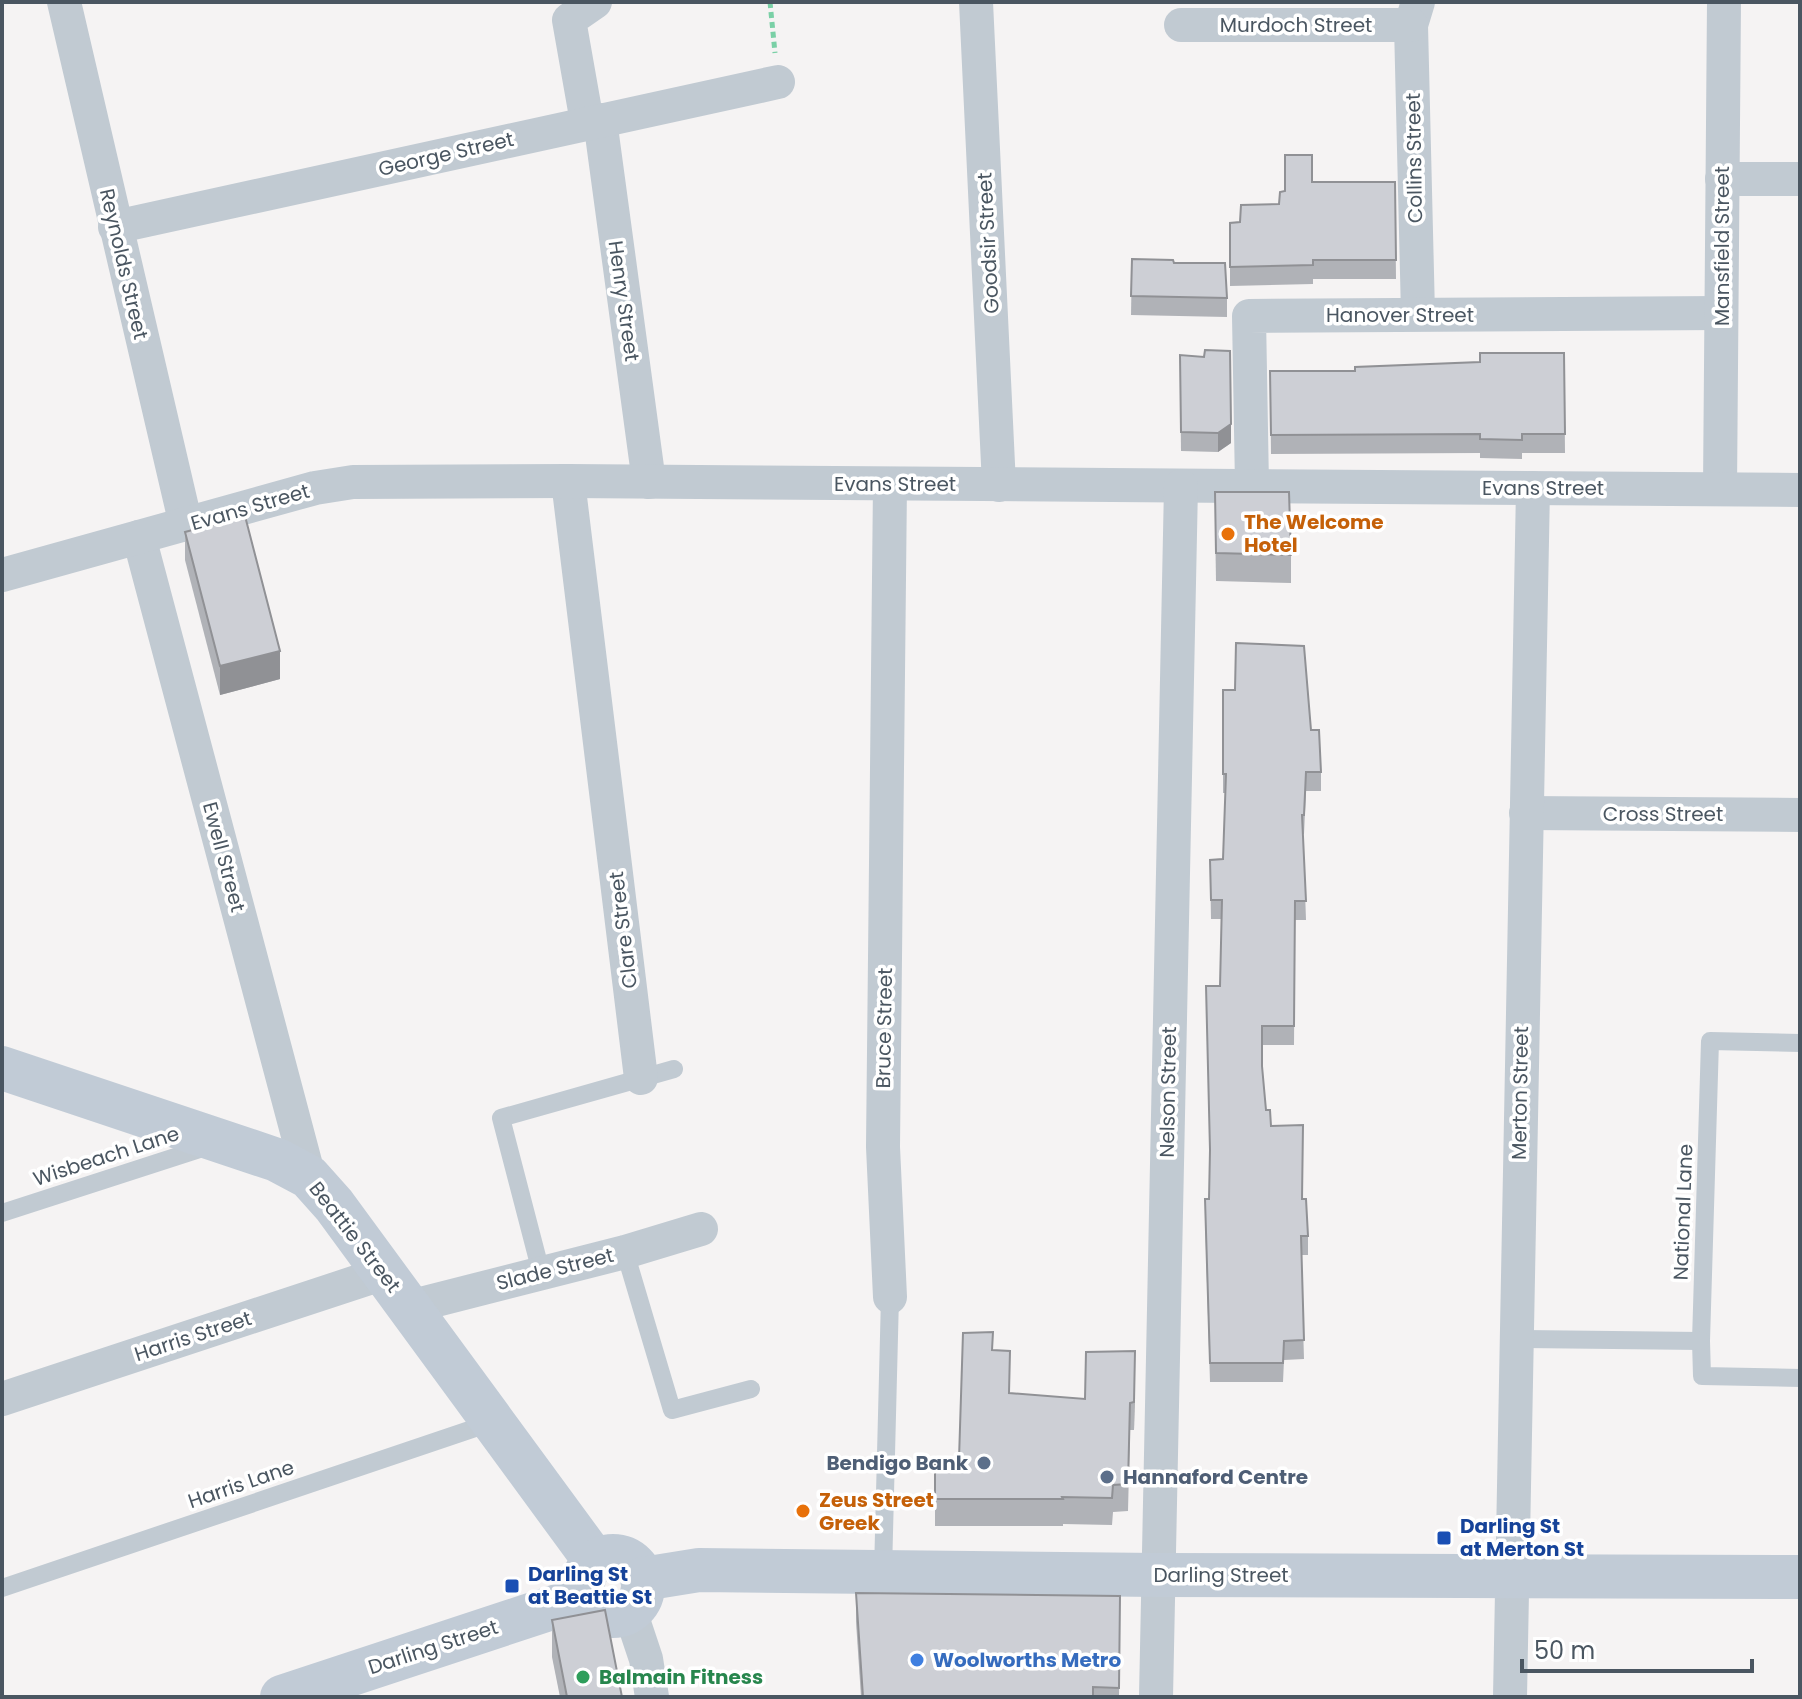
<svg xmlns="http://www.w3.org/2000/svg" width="1802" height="1699" viewBox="0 0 1802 1699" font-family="Poppins,sans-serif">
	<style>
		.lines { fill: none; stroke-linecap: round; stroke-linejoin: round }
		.path { stroke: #7ad0a6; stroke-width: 5; stroke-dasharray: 6 4; stroke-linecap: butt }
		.lane { stroke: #c1cad2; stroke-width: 18 }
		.street { stroke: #c1cad2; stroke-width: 34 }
		.secondary { stroke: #c1cbd6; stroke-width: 44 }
		.wall { fill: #b0b2b7 }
		.shaded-wall { fill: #909195 }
		.building { fill: #cdcfd5; stroke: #909195; stroke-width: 2 }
		.food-dot { fill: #e8710a; stroke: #fff; stroke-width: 3 }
		.service-dot { fill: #5c6f8a; stroke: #fff; stroke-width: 3 }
		.transit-dot { fill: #1a4fb4; stroke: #fff; stroke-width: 3 }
		.shop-dot { fill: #3f7fe0; stroke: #fff; stroke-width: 3 }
		.leisure-dot { fill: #2e9e5b; stroke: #fff; stroke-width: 3 }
		.labels { text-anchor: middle; stroke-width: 7; stroke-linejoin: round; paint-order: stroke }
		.street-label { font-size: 20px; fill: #4a5661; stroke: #fff }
		.food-label { font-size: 20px; font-weight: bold; fill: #c56008; stroke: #fff; text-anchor: start }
		.service-label { font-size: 20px; font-weight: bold; fill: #4e5e75; stroke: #fff; text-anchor: end }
		.transit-label { font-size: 20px; font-weight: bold; fill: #164399; stroke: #fff; text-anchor: start }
		.shop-label { font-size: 20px; font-weight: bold; fill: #366cbe; stroke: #fff; text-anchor: start }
		.leisure-label { font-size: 20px; font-weight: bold; fill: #27864d; stroke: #fff; text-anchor: start }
	</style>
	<rect width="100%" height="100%" fill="#f5f3f3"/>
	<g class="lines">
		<!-- path -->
		<path class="path" d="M 770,2 L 775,53"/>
		<!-- lane -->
		<g class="lane">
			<path d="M 1800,1043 L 1710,1041 L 1701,1341 L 1702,1376 L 1800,1378"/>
			<path d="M 2,1213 L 209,1146"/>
			<path d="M 625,1252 L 672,1410 L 751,1389"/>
			<path d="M 541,1272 L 501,1118 L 674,1069"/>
			<path d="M 1516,1339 L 1701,1341"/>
			<path d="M 883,1572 L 890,1297"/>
			<path d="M 2,1588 L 493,1422"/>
		</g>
		<!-- street -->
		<g class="street">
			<path d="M 64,2 L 186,525"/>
			<path d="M 976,2 L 999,485"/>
			<path d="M 1418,2 L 1411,25 L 1418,314"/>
			<path d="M 1181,25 L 1411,25"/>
			<path d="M 600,120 L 649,482"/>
			<path d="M 587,122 L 569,20 L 595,2"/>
			<path d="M 1722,179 L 1800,179"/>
			<path d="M 115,227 L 778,82"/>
			<path d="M 568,481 L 641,1078"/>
			<path d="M 1252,486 L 1249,316 L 1721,313"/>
			<path d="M 1720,489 L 1724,2"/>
			<path d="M 139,537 L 309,1177"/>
			<path d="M 2,575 L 315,488 L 353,482 L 568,481 L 1800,490"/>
			<path d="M 1526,813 L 1800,815"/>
			<path d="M 890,1297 L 883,1147 L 890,484"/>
			<path d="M 409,1307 L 625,1252 L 701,1229"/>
			<path d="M 2,1399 L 384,1273"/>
			<path d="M 630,1611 L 646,1659 L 652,1697"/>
			<path d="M 1156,1697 L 1181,486"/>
			<path d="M 1510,1697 L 1533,488"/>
		</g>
		<!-- secondary -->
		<g class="secondary">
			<path d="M 2,1068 L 277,1160 L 309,1177 L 334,1205 L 595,1561"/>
			<circle cx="613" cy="1586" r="30"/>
			<path d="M 643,1579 L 699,1570 L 1158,1575 L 1800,1577"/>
			<path d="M 282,1697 L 585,1597"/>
		</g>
	</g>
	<!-- wall -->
	<g class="wall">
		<path d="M 1312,182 L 1395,182 L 1396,279 L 1313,279 L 1313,284 L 1230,286 L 1230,223 L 1240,222 L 1279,204 Z"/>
		<path d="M 1132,259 L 1174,263 L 1227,298 L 1227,317 L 1131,315 Z"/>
		<path d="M 1564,353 L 1565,453 L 1522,453 L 1522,459 L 1480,458 L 1480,453 L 1271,454 L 1270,371 L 1355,371 L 1480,362 Z"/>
		<path d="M 1180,355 L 1231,443 L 1218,452 L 1181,451 Z"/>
		<path d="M 1215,520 L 1291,555 L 1291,583 L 1216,581 Z"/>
		<path d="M 185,532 L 280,679 L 220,695 L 185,560 Z"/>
		<path d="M 1223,690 L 1311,730 L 1321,772 L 1321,791 L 1306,791 L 1304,834 L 1303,834 L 1306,920 L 1295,920 L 1294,1045 L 1262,1045 L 1262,1066 L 1266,1110 L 1271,1126 L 1302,1199 L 1308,1236 L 1308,1255 L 1301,1255 L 1304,1359 L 1284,1360 L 1283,1382 L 1210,1382 L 1205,1218 L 1209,1199 L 1220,986 L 1222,919 L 1211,919 L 1210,860 L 1223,859 L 1226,793 L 1223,793 Z"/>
		<path d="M 993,1350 L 1009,1393 L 1085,1399 L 1135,1378 L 1134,1430 L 1130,1430 L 1128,1511 L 1113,1512 L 1112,1525 L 1063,1524 L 1063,1526 L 935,1526 L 935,1460 L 959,1459 Z"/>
		<path d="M 856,1593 L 1120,1596 L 1119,1697 L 861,1697 L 856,1622 Z"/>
		<path d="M 552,1620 L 622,1697 L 560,1697 L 552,1657 Z"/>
	</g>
	<!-- shaded-wall -->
	<g class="shaded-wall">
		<path d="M 1231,424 L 1231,443 L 1218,452 L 1218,433 Z"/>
		<path d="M 280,651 L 280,679 L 220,695 L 220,666 Z"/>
		<path d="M 1135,1351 L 1135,1378 L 1134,1430 L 1134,1402 Z"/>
	</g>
	<!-- building -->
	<g class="building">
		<path d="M 1285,155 L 1312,155 L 1312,182 L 1395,182 L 1396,260 L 1313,260 L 1313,265 L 1230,267 L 1230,223 L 1240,222 L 1241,205 L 1279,204 L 1280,192 L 1285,191 Z"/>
		<path d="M 1132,259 L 1173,260 L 1174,263 L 1225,263 L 1227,298 L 1131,296 Z"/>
		<path d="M 1205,350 L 1230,351 L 1231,424 L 1218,433 L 1181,432 L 1180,355 L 1204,357 Z"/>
		<path d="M 1480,353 L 1564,353 L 1565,434 L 1522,434 L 1522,440 L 1480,439 L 1480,434 L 1271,435 L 1270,371 L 1355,371 L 1355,367 L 1480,362 Z"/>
		<path d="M 1215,492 L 1289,492 L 1291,555 L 1216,553 Z"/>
		<path d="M 245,516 L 280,651 L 220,666 L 185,532 Z"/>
		<path d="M 1236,643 L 1304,646 L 1311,730 L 1319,730 L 1321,772 L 1306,772 L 1304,815 L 1302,815 L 1306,901 L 1295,901 L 1294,1026 L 1262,1026 L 1262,1066 L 1266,1110 L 1270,1110 L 1271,1126 L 1303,1125 L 1302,1199 L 1306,1199 L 1308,1236 L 1301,1236 L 1304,1340 L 1284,1341 L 1283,1363 L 1210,1363 L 1205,1199 L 1209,1199 L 1210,1150 L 1206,986 L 1220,986 L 1222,900 L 1211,900 L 1210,860 L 1223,859 L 1226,774 L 1223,774 L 1223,690 L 1235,690 Z"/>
		<path d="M 993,1332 L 992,1350 L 1010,1351 L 1009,1393 L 1085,1399 L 1086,1352 L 1135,1351 L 1134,1402 L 1130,1403 L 1128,1484 L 1113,1485 L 1112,1498 L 1062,1497 L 1063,1499 L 935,1499 L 935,1460 L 959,1459 L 963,1333 Z"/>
		<path d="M 856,1593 L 1120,1596 L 1119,1688 L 1093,1687 L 1093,1697 L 863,1697 Z"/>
		<path d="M 605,1610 L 622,1697 L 567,1697 L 552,1620 Z"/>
	</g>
	<!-- markers -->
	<g class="food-dot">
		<circle cx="1228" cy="534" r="8"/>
		<circle cx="803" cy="1511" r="8"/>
	</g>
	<g class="service-dot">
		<circle cx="984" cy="1463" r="8"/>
		<circle cx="1107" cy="1477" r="8"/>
	</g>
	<g class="transit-dot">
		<rect x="1436" y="1530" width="16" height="16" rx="4"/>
		<rect x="504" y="1578" width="16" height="16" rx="4"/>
	</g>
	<circle class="shop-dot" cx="917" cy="1660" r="8"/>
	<circle class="leisure-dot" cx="583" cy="1677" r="8"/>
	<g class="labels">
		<!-- street labels -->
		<g class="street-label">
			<text x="1296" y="32">Murdoch Street</text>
			<text transform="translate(446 154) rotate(-13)" y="7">George Street</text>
			<text transform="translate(1414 158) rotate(-91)" y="7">Collins Street</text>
			<text transform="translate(988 243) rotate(-93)" y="7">Goodsir Street</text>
			<text transform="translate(1722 246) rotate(-90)" y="7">Mansfield Street</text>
			<text transform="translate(124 264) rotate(77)" y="7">Reynolds Street</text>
			<text transform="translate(624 301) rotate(82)" y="7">Henry Street</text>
			<text x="1400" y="322">Hanover Street</text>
			<text x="895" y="491">Evans Street</text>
			<text x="1543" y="495">Evans Street</text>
			<text transform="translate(250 507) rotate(-16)" y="7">Evans Street</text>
			<text x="1663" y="821">Cross Street</text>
			<text transform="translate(224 857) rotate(75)" y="7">Ewell Street</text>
			<text transform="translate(623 930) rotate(-97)" y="7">Clare Street</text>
			<text transform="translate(884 1028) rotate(-89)" y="7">Bruce Street</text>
			<text transform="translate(1168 1092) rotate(-89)" y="7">Nelson Street</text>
			<text transform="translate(1520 1093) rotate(-89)" y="7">Merton Street</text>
			<text transform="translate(106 1156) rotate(-18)" y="7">Wisbeach Lane</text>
			<text transform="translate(1683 1212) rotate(-88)" y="7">National Lane</text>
			<text transform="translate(355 1237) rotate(52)" y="7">Beattie Street</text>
			<text transform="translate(555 1269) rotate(-14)" y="7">Slade Street</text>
			<text transform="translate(193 1336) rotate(-18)" y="7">Harris Street</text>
			<text transform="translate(241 1484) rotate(-19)" y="7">Harris Lane</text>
			<text x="1221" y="1582">Darling Street</text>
			<text transform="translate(433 1647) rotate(-18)" y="7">Darling Street</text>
		</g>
		<!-- food labels -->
		<g class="food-label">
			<text x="1244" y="529">The Welcome<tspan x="1244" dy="23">Hotel</tspan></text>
			<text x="819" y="1507">Zeus Street<tspan x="819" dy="23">Greek</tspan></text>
		</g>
		<!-- service labels -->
		<g class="service-label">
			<text x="968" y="1470">Bendigo Bank</text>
			<text x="1123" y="1484" text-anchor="start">Hannaford Centre</text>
		</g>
		<!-- transit labels -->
		<g class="transit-label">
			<text x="1460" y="1533">Darling St<tspan x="1460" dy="23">at Merton St</tspan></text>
			<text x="528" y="1581">Darling St<tspan x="528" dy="23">at Beattie St</tspan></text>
		</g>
		<!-- shop labels -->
		<g class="shop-label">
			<text x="933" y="1667">Woolworths Metro</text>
		</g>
		<!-- leisure labels -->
		<g class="leisure-label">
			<text x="599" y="1684">Balmain Fitness</text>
		</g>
	</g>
	<!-- border -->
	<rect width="1802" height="1699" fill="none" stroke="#4a5661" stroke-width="8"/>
	<!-- scale -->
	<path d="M1522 1659v12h230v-12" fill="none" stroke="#4a5661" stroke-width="4"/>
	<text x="1534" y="1659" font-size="24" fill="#4a5661" stroke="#ffffff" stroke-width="6" paint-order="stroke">50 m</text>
</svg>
